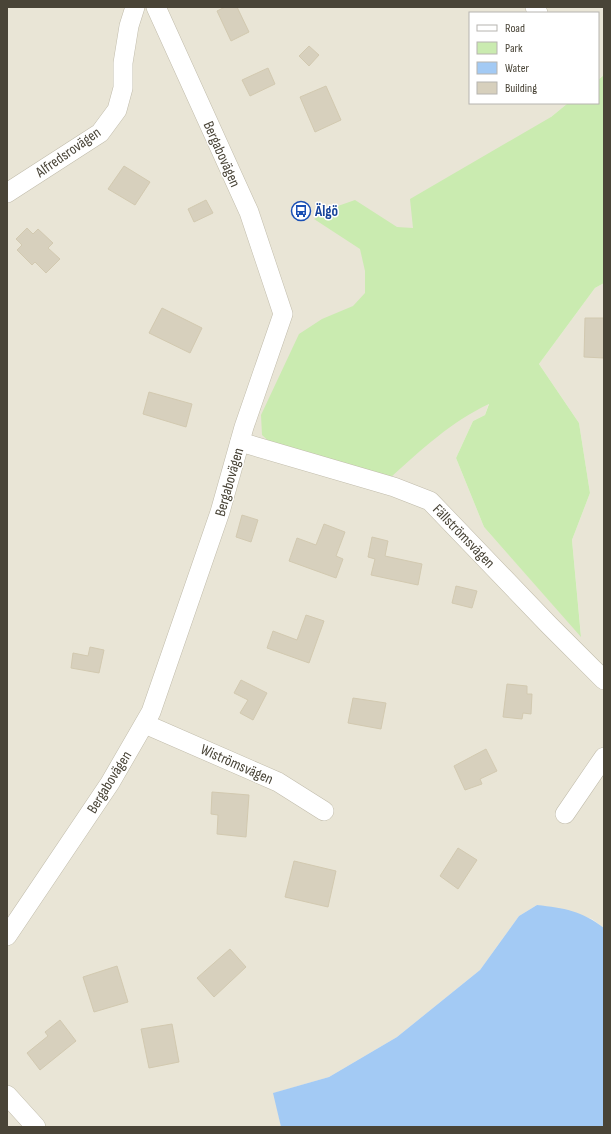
<svg xmlns="http://www.w3.org/2000/svg" width="611" height="1134" viewBox="0 0 611 1134" font-family="'Sofia Sans Condensed',sans-serif">
	<style>
		.residential { fill: #e9e5d6 }
		.green { fill: #caebb0 }
		.water { fill: #a3caf4 }
		.building { fill: #d7d0bd; stroke: #d2c9b0 }
		.lines { fill: none; stroke-linecap: round; stroke-linejoin: round }
		.street-casing { stroke: #c1bcab; stroke-width: 20 }
		.street { stroke: #fff; stroke-width: 19 }
		.labels { text-anchor: middle; stroke-width: 3; stroke-linejoin: round; paint-order: stroke }
		.street-label { font-size: 15px; fill: #494437; stroke: #fff }
		.transit-label { font-size: 15px; font-weight: bold; fill: #164399; stroke: #fff; text-anchor: start }
	</style>
	<rect width="100%" height="100%" fill="#f5f3e9"/>
	<!-- residential -->
	<path class="residential" d="M 7,7 L 604,7 L 604,75 L 598,80 L 598,13 L 470,13 L 470,103 L 568,103 L 551,117 L 506,352 L 485,415 L 473,421 L 456,458 L 484,527 L 581,636 L 572,540 L 590,493 L 579,423 L 539,364 L 595,288 L 604,283 L 604,928 L 592,919 L 537,905 L 519,916 L 480,970 L 397,1037 L 329,1077 L 274,1093 L 281,1127 L 7,1127 Z"/>
	<!-- green -->
	<path class="green" d="M 604,75 L 604,283 L 595,288 L 539,364 L 579,423 L 590,493 L 572,540 L 581,637 L 484,527 L 456,458 L 473,421 L 485,415 L 489,404 C 452,421 421,450 390,478 L 276,448 L 262,435 L 261,415 L 299,334 L 322,319 L 353,306 L 365,293 L 365,271 L 360,249 L 314,219 L 335,207 L 355,200 L 397,227 L 413,228 L 410,199 L 551,117 L 568,103 L 598,103 L 598,80 Z"/>
	<!-- water -->
	<path class="water" d="M 537,905 C 564,908 582,911 604,928 L 604,1127 L 281,1127 L 273,1093 L 329,1077 L 397,1037 L 480,970 L 519,916 Z"/>
	<!-- building -->
	<g class="building">
		<path d="M 225,7 L 237,7 L 249,32 L 231,41 L 217,11 Z"/>
		<path d="M 309,46 L 319,55 L 309,66 L 299,56 Z"/>
		<path d="M 268,68 L 275,84 L 250,96 L 242,80 Z"/>
		<path d="M 326,86 L 341,120 L 315,132 L 300,97 Z"/>
		<path d="M 124,166 L 150,182 L 135,205 L 108,189 Z"/>
		<path d="M 206,200 L 213,213 L 194,222 L 188,209 Z"/>
		<path d="M 27,228 L 33,234 L 38,229 L 53,243 L 48,248 L 60,259 L 46,273 L 35,262 L 32,265 L 17,250 L 22,245 L 16,239 Z"/>
		<path d="M 162,308 L 202,328 L 190,353 L 149,333 Z"/>
		<path d="M 585,318 L 604,318 L 604,358 L 584,357 Z"/>
		<path d="M 149,392 L 192,404 L 186,427 L 143,414 Z"/>
		<path d="M 242,515 L 258,520 L 251,542 L 236,537 Z"/>
		<path d="M 324,524 L 345,532 L 336,556 L 343,559 L 336,578 L 289,561 L 297,538 L 316,545 Z"/>
		<path d="M 372,537 L 388,541 L 385,556 L 422,564 L 418,585 L 371,575 L 375,559 L 368,557 Z"/>
		<path d="M 456,586 L 477,591 L 472,608 L 452,603 Z"/>
		<path d="M 306,615 L 324,621 L 309,663 L 267,648 L 273,631 L 297,640 Z"/>
		<path d="M 90,647 L 104,650 L 99,673 L 71,668 L 73,653 L 88,656 Z"/>
		<path d="M 241,680 L 267,693 L 253,720 L 240,713 L 248,700 L 234,693 Z"/>
		<path d="M 507,684 L 527,686 L 527,694 L 532,694 L 531,714 L 523,713 L 522,719 L 503,717 Z"/>
		<path d="M 353,698 L 386,703 L 381,729 L 348,723 Z"/>
		<path d="M 486,749 L 497,771 L 480,779 L 482,784 L 465,790 L 454,766 Z"/>
		<path d="M 212,792 L 249,795 L 246,837 L 217,834 L 218,815 L 211,814 Z"/>
		<path d="M 458,848 L 477,860 L 458,889 L 440,876 Z"/>
		<path d="M 294,861 L 336,871 L 328,907 L 285,897 Z"/>
		<path d="M 230,949 L 246,967 L 214,997 L 197,978 Z"/>
		<path d="M 117,966 L 128,1002 L 94,1012 L 83,977 Z"/>
		<path d="M 60,1020 L 76,1041 L 40,1070 L 27,1053 L 48,1036 L 45,1032 Z"/>
		<path d="M 172,1024 L 179,1062 L 149,1068 L 141,1029 Z"/>
	</g>
	<g class="lines">
		<defs>
			<g id="street">
				<path d="M 535,7 L 538,13"/>
				<path d="M 7,193 L 100,133 L 117,110 L 123,88 L 123,63 L 129,26 L 135,7"/>
				<path d="M 240,442 L 394,487 L 430,501 L 549,625 L 604,680"/>
				<path d="M 145,724 L 278,782 L 324,811"/>
				<path d="M 565,814 L 604,757"/>
				<path d="M 7,936 L 110,783 L 151,712 L 220,512 L 244,427 L 283,314 L 249,212 L 156,7"/>
				<path d="M 7,1095 L 36,1127"/>
			</g>
		</defs>
		<!-- street casing -->
		<use href="#street" class="street-casing"/>
		<!-- street -->
		<use href="#street" class="street"/>
	</g>
	<!-- icons -->
	<defs>
		<symbol id="bus-ring" viewBox="-11 -11 22 22"><circle r="9.5" fill="#fff" stroke="#1a4fb4" stroke-width="1.5"/><path d="M-5-6H5V4H4V6H2V4H-2V6H-4V4H-5ZM-3.5-4V0h7V-4ZM-3.5 1.2v1.5H-2V1.2ZM2 1.2v1.5H3.5V1.2Z" fill="#1a4fb4"/></symbol>
	</defs>
	<g fill-rule="evenodd">
		<use href="#bus-ring" x="290" y="200" width="22" height="22"/>
	</g>
	<g class="labels">
		<!-- street labels -->
		<g class="street-label">
			<text transform="translate(68 152) rotate(-35)" y="5">Alfredsrovägen</text>
			<text transform="translate(222 154) rotate(66)" y="5">Bergabovägen</text>
			<text transform="translate(229 482) rotate(-74)" y="5">Bergabovägen</text>
			<text transform="translate(464 536) rotate(46)" y="5">Fällströmsvägen</text>
			<text transform="translate(237 764) rotate(24)" y="5">Wiströmsvägen</text>
			<text transform="translate(109 782) rotate(-58)" y="5">Bergabovägen</text>
		</g>
		<!-- transit labels -->
		<g class="transit-label">
			<text x="315" y="216">Älgö</text>
		</g>
	</g>
	<!-- border -->
	<rect width="611" height="1134" fill="none" stroke="#494437" stroke-width="16"/>
	<!-- legend -->
	<rect x="469" y="12" width="130" height="92" fill="#ffffff" stroke="#b6b4af"/>
	<rect x="477" y="25" width="20" height="6" fill="#ffffff" stroke="#b6b4af"/>
	<text x="505" y="32" font-size="12" fill="#494437">Road</text>
	<rect x="477" y="42" width="20" height="12" fill="#caebb0" stroke="#b6b4af"/>
	<text x="505" y="52" font-size="12" fill="#494437">Park</text>
	<rect x="477" y="62" width="20" height="12" fill="#a3caf4" stroke="#b6b4af"/>
	<text x="505" y="72" font-size="12" fill="#494437">Water</text>
	<rect x="477" y="82" width="20" height="12" fill="#d7d0bd" stroke="#b6b4af"/>
	<text x="505" y="92" font-size="12" fill="#494437">Building</text>
</svg>
